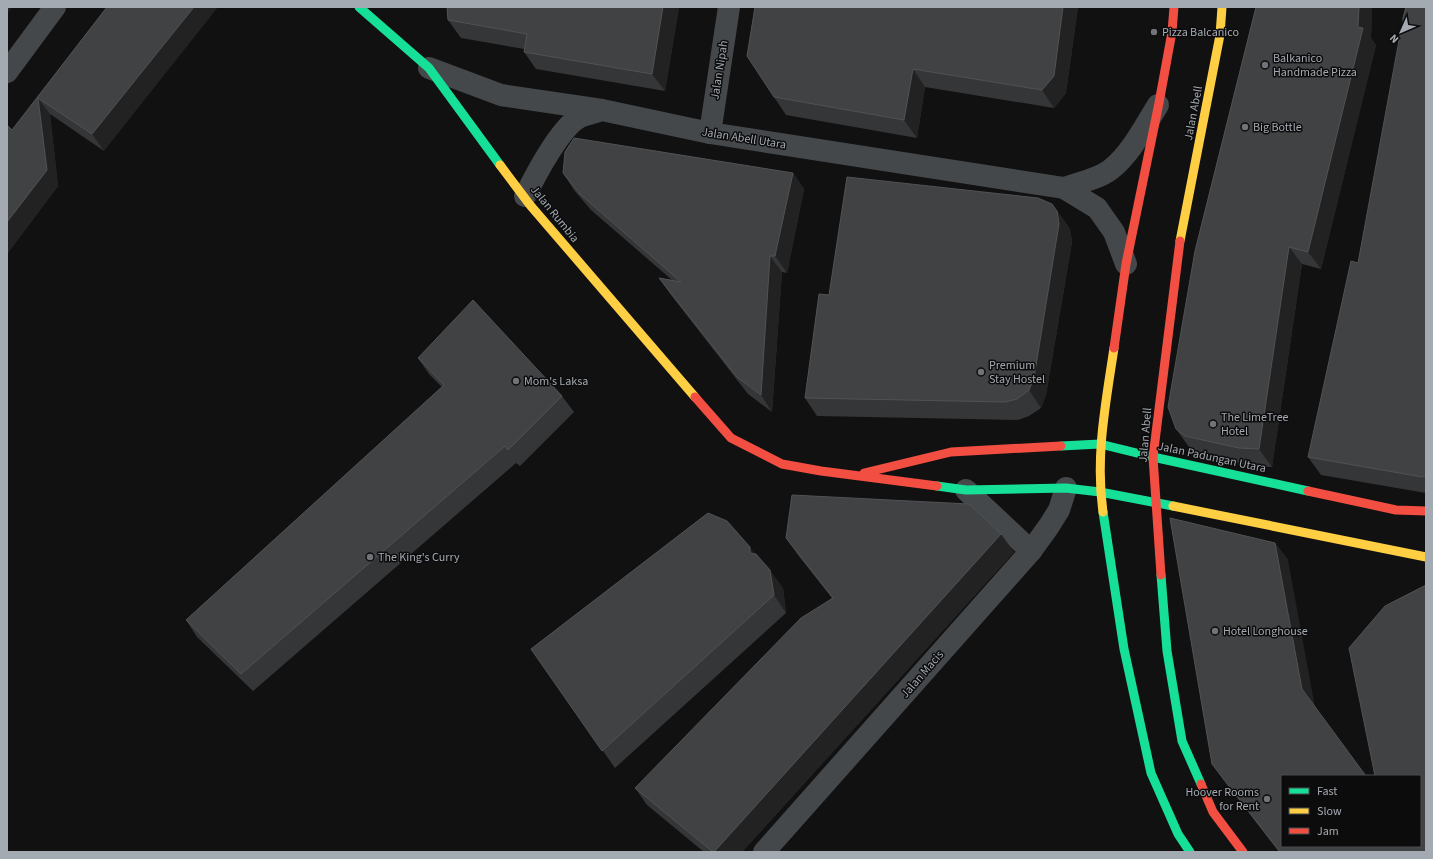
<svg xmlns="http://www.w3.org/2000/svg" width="1433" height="859" viewBox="0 0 1433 859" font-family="'Source Sans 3',sans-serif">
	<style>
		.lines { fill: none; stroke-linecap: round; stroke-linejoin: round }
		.street { stroke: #45484a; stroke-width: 22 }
		.fast { stroke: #16e098; stroke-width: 9 }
		.slow { stroke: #ffcf43; stroke-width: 9 }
		.jam { stroke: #f24e42; stroke-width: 9 }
		.wall { fill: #353637 }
		.shaded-wall { fill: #222223 }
		.building { fill: #414244; stroke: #505255 }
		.poi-dot { fill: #707479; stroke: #0c0c0d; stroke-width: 1.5 }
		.labels { text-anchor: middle; stroke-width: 3; stroke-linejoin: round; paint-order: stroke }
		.poi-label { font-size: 12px; fill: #a3aab1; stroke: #0c0c0d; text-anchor: start }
		.street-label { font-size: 12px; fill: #a3aab1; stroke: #0c0c0d }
	</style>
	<rect width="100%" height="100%" fill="#111112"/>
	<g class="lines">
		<!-- street -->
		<g class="street">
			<path d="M 429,68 L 501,95 L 602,110 L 710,133 L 1064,188 L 1097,208 L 1114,232 L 1126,264"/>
			<path d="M 7,72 L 55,7"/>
			<path d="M 710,133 L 729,7"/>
			<path d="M 1064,188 C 1078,183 1098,179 1110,170 C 1131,154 1144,127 1158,105"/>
			<path d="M 525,196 C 535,176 561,126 580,117 C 587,114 595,113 601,110"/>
			<path d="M 966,490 L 1031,551"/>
			<path d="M 764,852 L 1031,551 L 1049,526 L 1059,510 L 1066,488"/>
		</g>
		<!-- fast -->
		<g class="fast">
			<path d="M 359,7 L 429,68 L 500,165"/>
			<path d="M 1061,446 L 1100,444 L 1153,457 L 1308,491"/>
			<path d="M 937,486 L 966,490 L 1066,488 L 1100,492 L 1173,506"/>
			<path d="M 1103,512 L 1124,649 L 1151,773 L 1178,834 L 1190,852"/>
			<path d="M 1161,575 L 1167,651 L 1182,741 L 1201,784"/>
		</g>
		<!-- slow -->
		<g class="slow">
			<path d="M 500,165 L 530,205 L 695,397"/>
			<path d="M 1180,241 L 1220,35 L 1222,7"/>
			<path d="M 1173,506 L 1426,557"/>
			<path d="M 1103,512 C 1095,456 1106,402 1114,348"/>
		</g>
		<!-- jam -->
		<g class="jam">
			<path d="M 1114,348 L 1126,264 L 1159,103 L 1172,32 L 1174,7"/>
			<path d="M 695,397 L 731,438 L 782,464 L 821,471 L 937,486"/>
			<path d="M 864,473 L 951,452 L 1061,446"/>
			<path d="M 1308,491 L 1396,510 L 1426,511"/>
			<path d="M 1161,575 L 1153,457 L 1180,241"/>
			<path d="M 1201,784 L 1213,812 L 1243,852"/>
		</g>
	</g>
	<!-- wall -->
	<g class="wall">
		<path d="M 107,7 L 104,151 L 50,114 L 58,186 L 7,254 L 7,127 L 12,130 Z"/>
		<path d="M 447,7 L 679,7 L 665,91 L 536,69 L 524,52 L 524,49 L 461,38 L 448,20 Z"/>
		<path d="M 755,7 L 1078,7 L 1066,93 L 1054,108 L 925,87 L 917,138 L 786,115 L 774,97 Z"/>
		<path d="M 1256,7 L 1372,7 L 1371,38 L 1376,45 L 1321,269 L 1302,264 L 1272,467 L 1251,466 L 1198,454 L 1189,447 L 1176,429 Z"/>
		<path d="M 1405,7 L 1426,7 L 1426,493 L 1321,475 L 1308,457 L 1358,263 L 1403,35 L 1405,8 Z"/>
		<path d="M 563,173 L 793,173 L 804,189 L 787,273 L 782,272 L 772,412 L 748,394 L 671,295 L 659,278 L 672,280 L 591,210 L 574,190 Z"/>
		<path d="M 1057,211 L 1070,229 L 1072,242 L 1046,395 L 1041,408 L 1029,416 L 1018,420 L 817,416 L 805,398 L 829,295 Z"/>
		<path d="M 418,358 L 562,396 L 574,412 L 520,466 L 516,463 L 253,691 L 197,637 L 186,620 L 442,387 L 429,374 Z"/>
		<path d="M 786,538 L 1014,552 L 742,852 L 704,852 L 647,805 L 635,788 L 832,598 L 798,555 Z"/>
		<path d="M 1275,543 L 1288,560 L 1282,776 L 1420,846 L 1426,852 L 1279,852 L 1225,782 L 1212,764 Z"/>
		<path d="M 755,554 L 783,588 L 786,613 L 615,768 L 531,649 Z"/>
	</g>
	<!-- shaded-wall -->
	<g class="shaded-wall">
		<path d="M 7,7 L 12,7 L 7,14 Z"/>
		<path d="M 194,7 L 218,7 L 104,151 L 92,134 Z"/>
		<path d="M 663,7 L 679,7 L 665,91 L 652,74 Z"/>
		<path d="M 1063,7 L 1078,7 L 1066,93 L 1054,108 L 1042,90 Z"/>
		<path d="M 1359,7 L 1372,7 L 1371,38 L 1376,45 L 1321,269 L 1308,252 Z"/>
		<path d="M 913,69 L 925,87 L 917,138 L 904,120 Z"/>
		<path d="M 38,98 L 50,114 L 58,186 L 7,254 L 7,222 Z"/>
		<path d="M 793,173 L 804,189 L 787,273 L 775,256 Z"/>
		<path d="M 1057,211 L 1070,229 L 1072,242 L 1046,395 L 1041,408 L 1029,390 Z"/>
		<path d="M 1289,247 L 1302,264 L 1272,467 L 1259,449 Z"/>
		<path d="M 770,256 L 782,272 L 772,412 L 761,395 Z"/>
		<path d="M 1001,534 L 1014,552 L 742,852 L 714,852 Z"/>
		<path d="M 1275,543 L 1288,560 L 1315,707 L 1302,689 Z"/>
		<path d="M 750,547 L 762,565 L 750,553 Z"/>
		<path d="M 770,570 L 783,588 L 786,613 L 774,595 Z"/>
	</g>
	<!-- building -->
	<g class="building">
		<path d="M 107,7 L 194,7 L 92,134 L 38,98 L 47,170 L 7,222 L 7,127 L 8,126 L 12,130 Z"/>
		<path d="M 447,7 L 663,7 L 652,74 L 524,52 L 527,34 L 448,20 Z"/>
		<path d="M 755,7 L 1063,7 L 1054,76 L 1042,90 L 913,69 L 904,120 L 774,97 L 747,56 Z"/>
		<path d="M 1256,7 L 1359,7 L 1358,27 L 1363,28 L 1308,252 L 1289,247 L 1259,449 L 1239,448 L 1185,436 L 1176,429 L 1168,407 L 1195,251 Z"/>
		<path d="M 1406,7 L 1426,7 L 1426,475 L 1422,477 L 1308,457 L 1351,261 L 1358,263 L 1400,35 L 1403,35 L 1403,18 Z"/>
		<path d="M 574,138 L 793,173 L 775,256 L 770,256 L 761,395 L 737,377 L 659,278 L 681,282 L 580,194 L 563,173 L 565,152 Z"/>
		<path d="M 847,177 L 1038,198 L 1052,204 L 1057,211 L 1059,224 L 1034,378 L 1029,390 L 1017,399 L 1005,402 L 805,398 L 819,294 L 829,295 Z"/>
		<path d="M 473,300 L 562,396 L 508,450 L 505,446 L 241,674 L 186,620 L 444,385 L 418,358 Z"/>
		<path d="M 792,495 L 969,504 L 1001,534 L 714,852 L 713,852 L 635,788 L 801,618 L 833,598 L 786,538 Z"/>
		<path d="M 708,513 L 727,521 L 750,547 L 750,553 L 756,554 L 770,570 L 774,595 L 602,751 L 531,649 Z"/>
		<path d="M 1170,518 L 1275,543 L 1302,689 L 1366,776 L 1282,776 L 1282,846 L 1420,846 L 1420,776 L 1375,776 L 1349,648 L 1385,606 L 1426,585 L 1426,852 L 1280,852 L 1212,764 Z"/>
	</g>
	<!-- markers -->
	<g class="poi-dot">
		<circle cx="1154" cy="32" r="4"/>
		<circle cx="1265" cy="65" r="4"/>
		<circle cx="1245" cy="127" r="4"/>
		<circle cx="981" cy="372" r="4"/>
		<circle cx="516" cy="381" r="4"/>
		<circle cx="1213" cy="424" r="4"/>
		<circle cx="370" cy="557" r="4"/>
		<circle cx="1215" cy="631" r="4"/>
		<circle cx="1267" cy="799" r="4"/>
	</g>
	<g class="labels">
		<!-- poi labels -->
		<g class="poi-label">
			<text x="1162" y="36">Pizza Balcanico</text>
			<text x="1273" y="62">Balkanico<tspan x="1273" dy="14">Handmade Pizza</tspan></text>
			<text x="1253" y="131">Big Bottle</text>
			<text x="989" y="369">Premium<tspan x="989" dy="14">Stay Hostel</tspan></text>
			<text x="524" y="385">Mom's Laksa</text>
			<text x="1221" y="421">The LimeTree<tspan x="1221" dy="14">Hotel</tspan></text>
			<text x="378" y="561">The King's Curry</text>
			<text x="1223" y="635">Hotel Longhouse</text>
			<text x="1259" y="796" text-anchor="end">Hoover Rooms<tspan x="1259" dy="14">for Rent</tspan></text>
		</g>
		<!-- street labels -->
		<g class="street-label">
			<text transform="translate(719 70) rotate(-81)" y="4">Jalan Nipah</text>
			<text transform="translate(1193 113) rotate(-79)" y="4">Jalan Abell</text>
			<text transform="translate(744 138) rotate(9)" y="4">Jalan Abell Utara</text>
			<text transform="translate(555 214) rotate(51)" y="4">Jalan Rumbia</text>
			<text transform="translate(1145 435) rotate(-85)" y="4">Jalan Abell</text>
			<text transform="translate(1212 457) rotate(12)" y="4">Jalan Padungan Utara</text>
			<text transform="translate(922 674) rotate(-49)" y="4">Jalan Macis</text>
		</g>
	</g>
	<!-- border -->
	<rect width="1433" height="859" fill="none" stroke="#a3aab1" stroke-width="16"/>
	<!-- legend -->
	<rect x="1281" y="775" width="140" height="72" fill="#0c0c0d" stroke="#484b4f"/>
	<rect x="1289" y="788" width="20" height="6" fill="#16e098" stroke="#484b4f"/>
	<text x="1317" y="795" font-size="12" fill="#a3aab1">Fast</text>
	<rect x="1289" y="808" width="20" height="6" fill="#ffcf43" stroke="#484b4f"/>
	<text x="1317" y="815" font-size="12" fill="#a3aab1">Slow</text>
	<rect x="1289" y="828" width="20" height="6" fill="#f24e42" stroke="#484b4f"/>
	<text x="1317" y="835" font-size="12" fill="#a3aab1">Jam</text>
	<!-- north arrow -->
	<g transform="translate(1401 32) rotate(225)" stroke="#0c0c0d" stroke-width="3" paint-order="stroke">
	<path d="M0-3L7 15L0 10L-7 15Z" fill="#a3aab1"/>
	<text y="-6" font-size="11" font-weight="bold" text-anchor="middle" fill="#a3aab1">N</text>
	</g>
</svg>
